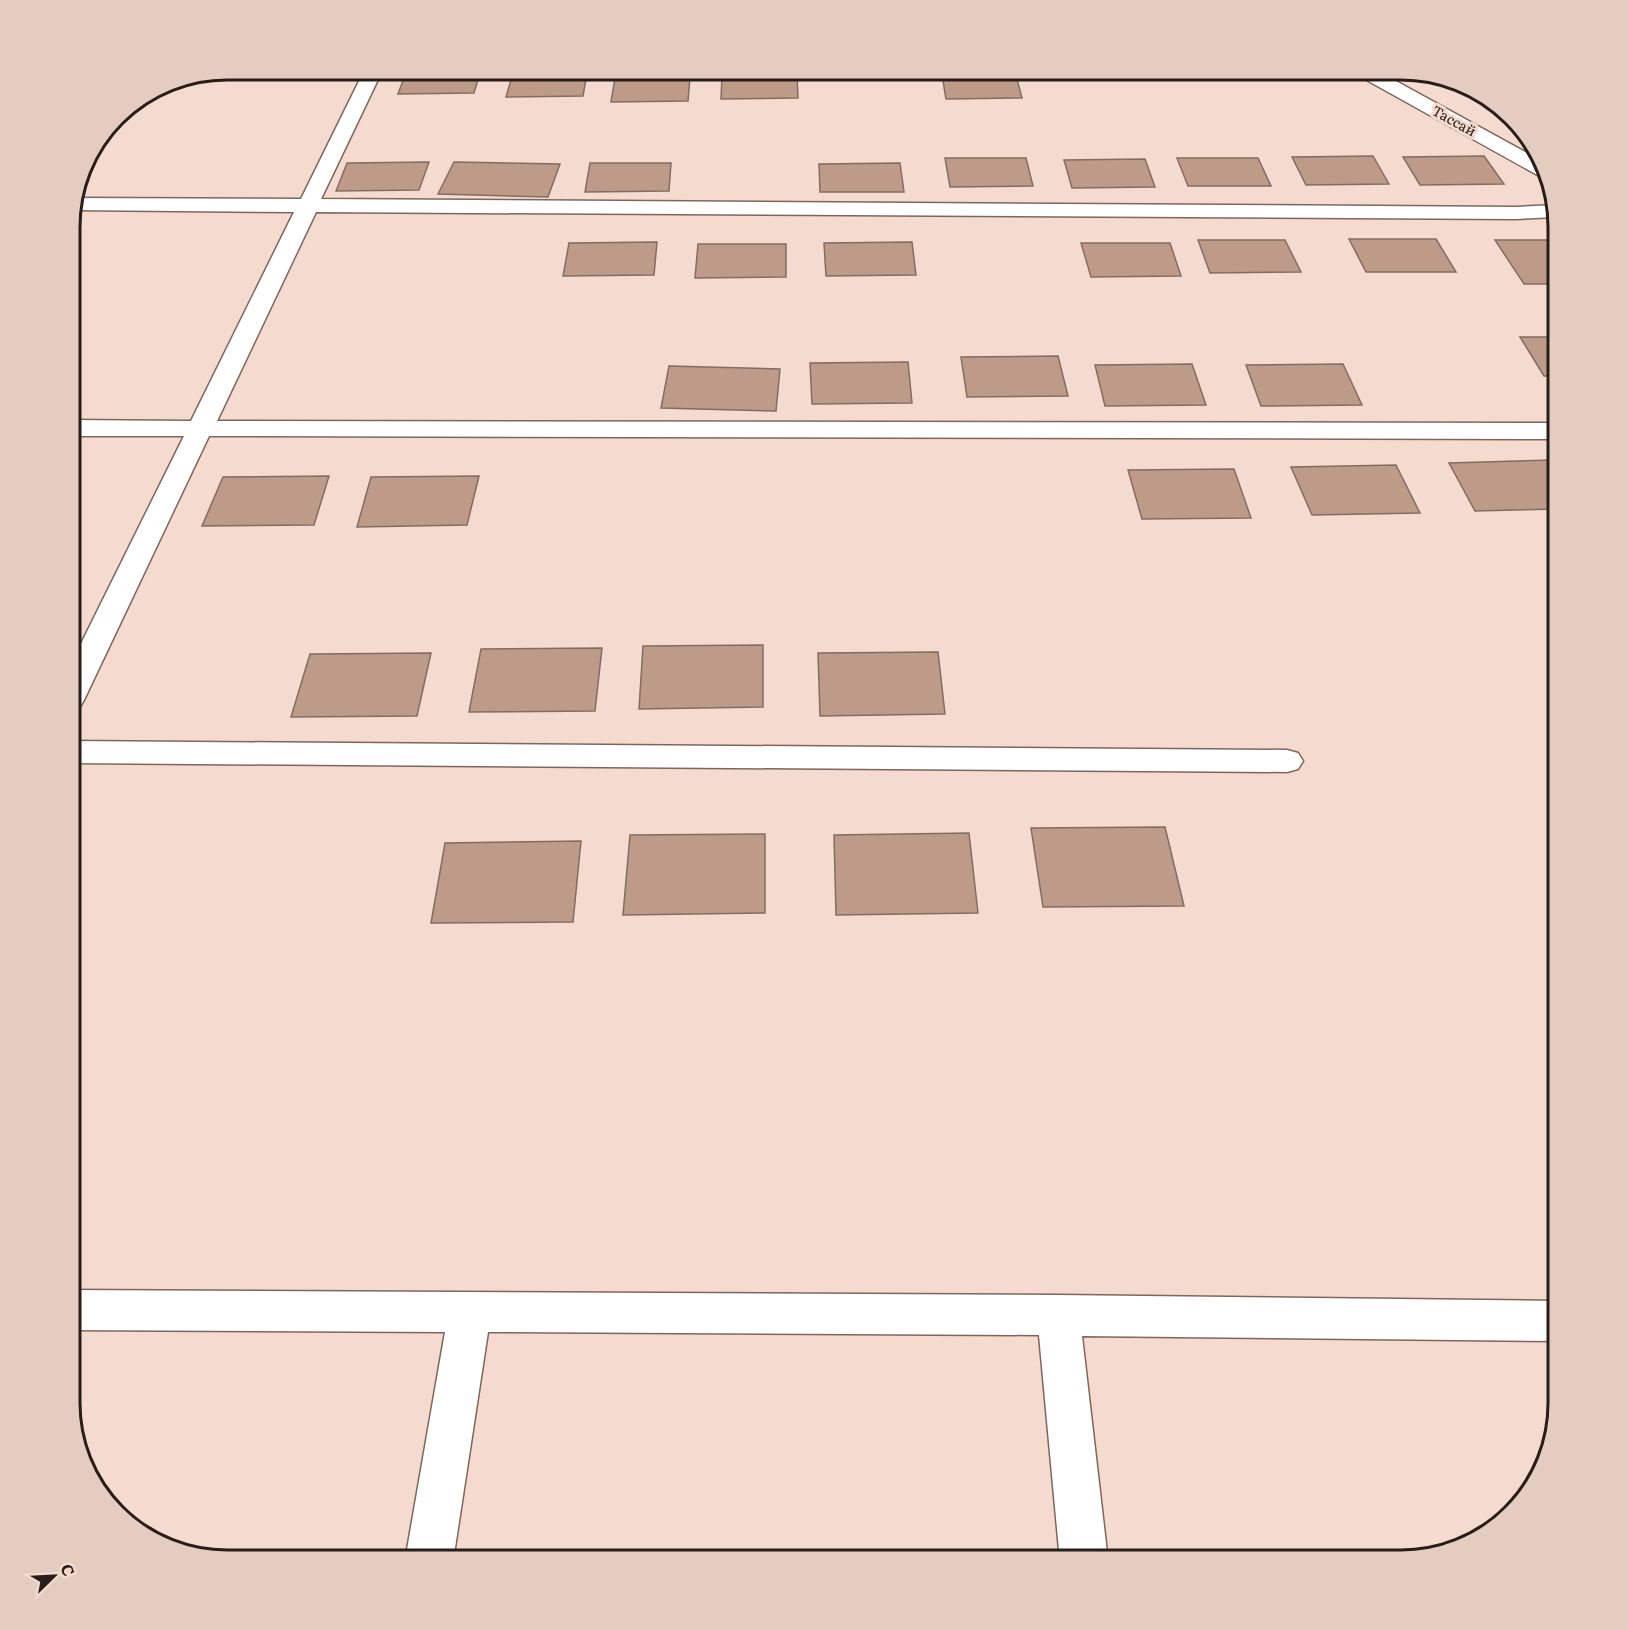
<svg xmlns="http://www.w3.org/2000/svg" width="1628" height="1630" viewBox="0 0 1628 1630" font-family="Literata,serif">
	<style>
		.building { fill: #be9a88; stroke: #836d62; stroke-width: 1.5 }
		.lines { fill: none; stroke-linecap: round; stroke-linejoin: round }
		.street-casing { stroke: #7d675c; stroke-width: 3 }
		.street { fill: #fff; fill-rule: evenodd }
		.labels { text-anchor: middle; stroke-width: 6; stroke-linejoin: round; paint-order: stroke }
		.far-street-label { font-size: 14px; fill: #271e19; stroke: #f5dbcf }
		.rim { fill: none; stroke: #271e19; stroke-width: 3 }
	</style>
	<rect width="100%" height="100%" fill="#f5dbcf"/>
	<!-- building -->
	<g class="building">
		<path d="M 407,70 L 481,70 L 474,93 L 398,94 Z"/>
		<path d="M 513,73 L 587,73 L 583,96 L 506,97 Z"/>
		<path d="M 797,74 L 798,98 L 721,99 L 722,75 Z"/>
		<path d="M 942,75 L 1016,75 L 1022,98 L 946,99 Z"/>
		<path d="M 690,77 L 688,101 L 611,102 L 615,78 Z"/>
		<path d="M 1373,156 L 1389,184 L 1306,185 L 1292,157 Z"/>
		<path d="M 1484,156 L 1504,184 L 1420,185 L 1403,157 Z"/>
		<path d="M 945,158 L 1026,158 L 1033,186 L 950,187 Z"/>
		<path d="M 1177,158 L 1258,158 L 1271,186 L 1188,186 Z"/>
		<path d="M 1145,159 L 1155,187 L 1072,188 L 1064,160 Z"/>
		<path d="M 429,162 L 419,190 L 336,191 L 347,163 Z"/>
		<path d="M 454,162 L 560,164 L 548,197 L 438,194 Z"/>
		<path d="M 590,163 L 671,163 L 669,191 L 585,192 Z"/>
		<path d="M 900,163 L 904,192 L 820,192 L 819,164 Z"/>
		<path d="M 1349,239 L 1436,239 L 1456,272 L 1366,272 Z"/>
		<path d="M 1198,240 L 1285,240 L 1301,272 L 1210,273 Z"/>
		<path d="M 1495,240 L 1559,240 L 1559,284 L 1524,284 Z"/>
		<path d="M 657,242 L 654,275 L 563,276 L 569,243 Z"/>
		<path d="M 912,242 L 916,275 L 826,276 L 824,243 Z"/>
		<path d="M 1081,243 L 1170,243 L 1181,276 L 1091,277 Z"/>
		<path d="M 698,244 L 786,244 L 786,277 L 695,278 Z"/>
		<path d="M 1520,337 L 1559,337 L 1559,376 L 1544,376 Z"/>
		<path d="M 1058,356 L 1068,396 L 967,397 L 961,357 Z"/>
		<path d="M 908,362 L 912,403 L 812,404 L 810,363 Z"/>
		<path d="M 1192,364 L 1206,405 L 1105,406 L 1095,365 Z"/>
		<path d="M 1343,364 L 1362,405 L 1261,406 L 1246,365 Z"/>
		<path d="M 669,366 L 780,369 L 776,411 L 661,408 Z"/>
		<path d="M 1553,460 L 1559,470 L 1559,509 L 1475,511 L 1449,463 Z"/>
		<path d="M 1396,465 L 1420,513 L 1312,515 L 1291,467 Z"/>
		<path d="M 1234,469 L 1251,518 L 1142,519 L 1128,470 Z"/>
		<path d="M 329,476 L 314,525 L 202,526 L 223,477 Z"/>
		<path d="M 479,476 L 467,525 L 357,527 L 371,477 Z"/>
		<path d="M 763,645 L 763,707 L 639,709 L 643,646 Z"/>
		<path d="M 602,648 L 595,711 L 469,712 L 481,649 Z"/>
		<path d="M 938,652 L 945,714 L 820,716 L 818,653 Z"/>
		<path d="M 431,653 L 417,716 L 291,717 L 310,654 Z"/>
		<path d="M 1165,827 L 1184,906 L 1043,907 L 1031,828 Z"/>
		<path d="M 969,833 L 978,913 L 836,915 L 834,835 Z"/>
		<path d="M 765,834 L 765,913 L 623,915 L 630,835 Z"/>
		<path d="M 581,841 L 573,922 L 431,923 L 445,843 Z"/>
	</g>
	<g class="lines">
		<defs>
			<g id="street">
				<path d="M 365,69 L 383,69 L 321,199 L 1516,207 L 1555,205 L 1557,217 L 1516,219 L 316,212 L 217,421 L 1559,423 L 1559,439 L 209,436 L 84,700 L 80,707 L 69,710 L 69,668 L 184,436 L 69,436 L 69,420 L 191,421 L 294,212 L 73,210 L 71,210 L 74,198 L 301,199 Z"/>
				<path d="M 1351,69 L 1374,69 L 1545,163 L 1550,179 L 1541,177 L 1354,73 Z"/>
				<path d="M 69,741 L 1287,750 L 1298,753 L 1303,761 L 1298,769 L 1287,772 L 69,763 Z"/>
				<path d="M 69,1290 L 1058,1295 L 1559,1301 L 1559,1341 L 1082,1336 L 1108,1561 L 1060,1561 L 1039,1335 L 488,1332 L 453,1561 L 405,1561 L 445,1332 L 69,1330 Z"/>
			</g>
		</defs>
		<!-- street casing -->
		<use href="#street" class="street-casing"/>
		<!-- street -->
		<use href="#street" class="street"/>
	</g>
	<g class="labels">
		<!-- far-street labels -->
		<g class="far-street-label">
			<text transform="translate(1454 121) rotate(29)" y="5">Тассай</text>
		</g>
	</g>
	<!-- crop -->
	<path d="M0 0H1628V1630H0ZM227 80H1401A147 147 0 0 1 1548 227V1403A147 147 0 0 1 1401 1550H227A147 147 0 0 1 80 1403V227A147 147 0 0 1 227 80Z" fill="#e5ccc0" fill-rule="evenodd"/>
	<path class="rim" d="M227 80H1401A147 147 0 0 1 1548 227V1403A147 147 0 0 1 1401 1550H227A147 147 0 0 1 80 1403V227A147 147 0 0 1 227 80Z"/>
	<!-- north arrow -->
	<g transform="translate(54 1576) rotate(66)" stroke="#f5dbcf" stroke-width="4.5" paint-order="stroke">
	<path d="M0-4.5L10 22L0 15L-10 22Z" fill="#271e19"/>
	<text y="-9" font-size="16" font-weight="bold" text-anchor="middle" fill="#271e19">С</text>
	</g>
</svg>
